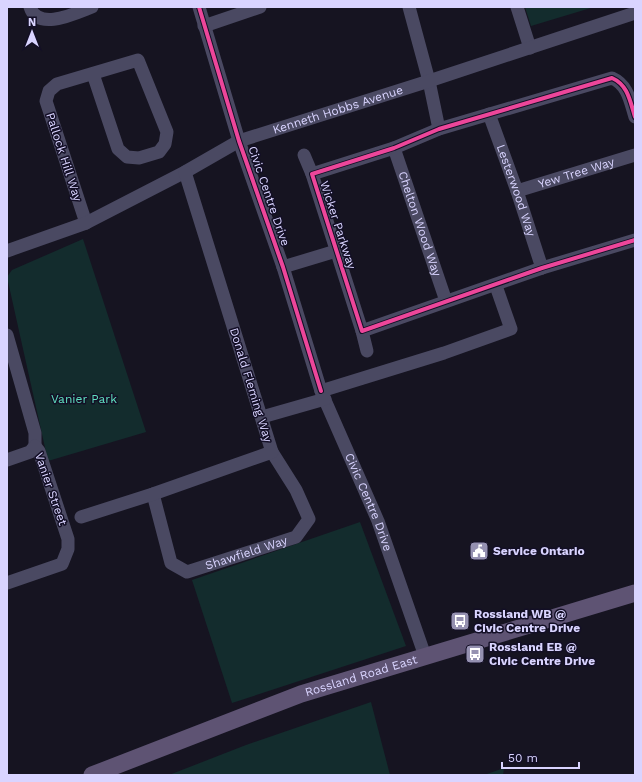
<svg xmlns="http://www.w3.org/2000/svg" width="642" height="782" viewBox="0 0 642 782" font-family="'Work Sans',sans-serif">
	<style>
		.green { fill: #132c2d }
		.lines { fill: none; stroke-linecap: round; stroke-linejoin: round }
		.minor { stroke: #4a4962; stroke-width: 13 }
		.major { stroke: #5e5373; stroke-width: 17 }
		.cycleway-casing { stroke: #130f26; stroke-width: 6 }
		.cycleway { stroke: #ed469a; stroke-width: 4 }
		.labels { text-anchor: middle; stroke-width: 3; stroke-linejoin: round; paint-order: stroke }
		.street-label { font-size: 12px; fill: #d9d4ff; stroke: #130f26 }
		.park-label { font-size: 12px; fill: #5fe0c0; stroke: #130f26 }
		.poi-label { font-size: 12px; font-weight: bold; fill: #d9d4ff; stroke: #130f26; text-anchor: start }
	</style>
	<rect width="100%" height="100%" fill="#161421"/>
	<!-- green -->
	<g class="green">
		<path d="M 525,7 L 594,7 L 531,26 Z"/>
		<path d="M 83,239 L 146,432 L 48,461 L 7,277 L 12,270 Z"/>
		<path d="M 360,522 L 406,646 L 232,703 L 192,580 Z"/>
		<path d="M 371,702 L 390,775 L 169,775 L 246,745 Z"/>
		<path d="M 504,768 L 503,775 L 484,775 Z"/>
	</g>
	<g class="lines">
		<!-- minor -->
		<g class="minor">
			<path d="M 30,7 C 38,32 76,13 92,7"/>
			<path id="s1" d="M 199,7 L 239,141 L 283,267 L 321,391 L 378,521 L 425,656"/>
			<path d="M 409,7 L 429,81 L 439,129"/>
			<path d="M 517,7 L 530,48"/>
			<path d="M 204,26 L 260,7"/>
			<path id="s2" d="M 489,114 L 517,191 L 542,268"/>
			<path d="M 635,117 C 630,101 628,85 612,78 L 439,129 L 394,148 L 312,174 L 362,331 L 542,268 L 635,240"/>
			<path id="s3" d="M 394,148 L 446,301"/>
			<path d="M 304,155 L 312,174"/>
			<path id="s4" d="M 517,191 L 635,155"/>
			<path d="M 86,223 L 46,101 L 49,91 L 57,84 L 138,60 L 167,132 L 165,144 L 159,152 L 139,158 L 127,157 L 118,149 L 93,74"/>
			<path id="s5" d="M 7,251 L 86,223 L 185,172 L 239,141 L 429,81 L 635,13"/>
			<path d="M 283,267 L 336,251"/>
			<path d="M 362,331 L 367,351"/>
			<path d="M 7,335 L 35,433 L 35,446"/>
			<path d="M 321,391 L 444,353 L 511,329 L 496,286"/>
			<path d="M 262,417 L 325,399"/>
			<path d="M 7,460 L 30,452 L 35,446"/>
			<path id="s6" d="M 153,494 L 171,563 L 187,572 L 296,537 L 309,519 L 296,490 L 272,452"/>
			<path d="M 81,517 L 153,494 L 272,452 L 185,172"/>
			<path d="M 7,583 L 62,564 L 68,549 L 68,539 L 39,451 L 35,446"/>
		</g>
		<!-- major -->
		<path class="major" id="s7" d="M 92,775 L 301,694 L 635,593"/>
		<defs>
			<g id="cycleway">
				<path d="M 199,7 L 239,141 L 283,267 L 321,391"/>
				<path d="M 635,117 C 630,101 628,85 612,78 L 439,129 L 394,148 L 312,174 L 362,331 L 542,268 L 635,240"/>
			</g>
		</defs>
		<!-- cycleway casing -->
		<use href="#cycleway" class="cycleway-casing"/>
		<!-- cycleway -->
		<use href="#cycleway" class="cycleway"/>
	</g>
	<!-- icons -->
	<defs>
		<symbol id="civic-square" viewBox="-11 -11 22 22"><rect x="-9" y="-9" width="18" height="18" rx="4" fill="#9591b1" stroke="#130f26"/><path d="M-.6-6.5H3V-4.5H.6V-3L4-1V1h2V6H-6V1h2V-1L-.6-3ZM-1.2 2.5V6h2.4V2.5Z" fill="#fff"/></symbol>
		<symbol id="bus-square" viewBox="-11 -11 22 22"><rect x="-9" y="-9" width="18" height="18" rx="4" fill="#9591b1" stroke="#130f26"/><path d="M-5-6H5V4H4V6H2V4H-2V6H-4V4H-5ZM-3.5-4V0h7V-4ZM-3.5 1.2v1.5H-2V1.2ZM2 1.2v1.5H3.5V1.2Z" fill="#fff"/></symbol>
	</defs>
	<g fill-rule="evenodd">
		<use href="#civic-square" x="468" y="540" width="22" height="22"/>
		<use href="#bus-square" x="449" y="610" width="22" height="22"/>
		<use href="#bus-square" x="464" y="643" width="22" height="22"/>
	</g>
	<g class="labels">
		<!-- street labels -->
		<g class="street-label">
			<text dy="4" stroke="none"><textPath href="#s5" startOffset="361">Kenneth Hobbs Avenue</textPath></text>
			<text transform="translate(64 157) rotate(72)" y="4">Pallock Hill Way</text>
			<text dy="4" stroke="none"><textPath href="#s4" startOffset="62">Yew Tree Way</textPath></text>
			<text dy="4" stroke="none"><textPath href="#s2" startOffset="81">Lesterwood Way</textPath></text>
			<text transform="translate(269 196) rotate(71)" y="4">Civic Centre Drive</text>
			<text dy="4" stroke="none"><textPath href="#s3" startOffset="80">Chelton Wood Way</textPath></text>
			<text transform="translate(338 225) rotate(72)" y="4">Wicker Parkway</text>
			<text transform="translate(251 385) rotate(73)" y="4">Donald Fleming Way</text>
			<text transform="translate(51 489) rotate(71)" y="4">Vanier Street</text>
			<text dy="4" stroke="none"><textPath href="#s1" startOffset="524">Civic Centre Drive</textPath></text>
			<text dy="4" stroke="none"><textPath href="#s6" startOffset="152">Shawfield Way</textPath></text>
			<text dy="4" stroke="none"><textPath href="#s7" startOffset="287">Rossland Road East</textPath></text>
		</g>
		<!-- park labels -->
		<g class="park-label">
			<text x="84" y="403">Vanier Park</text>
		</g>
		<!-- poi labels -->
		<g class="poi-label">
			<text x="493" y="555">Service Ontario</text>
			<text x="474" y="618">Rossland WB @<tspan x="474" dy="14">Civic Centre Drive</tspan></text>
			<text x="489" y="651">Rossland EB @<tspan x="489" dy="14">Civic Centre Drive</tspan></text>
		</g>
	</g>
	<!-- border -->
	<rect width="642" height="782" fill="none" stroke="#d9d4ff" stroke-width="16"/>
	<!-- north arrow -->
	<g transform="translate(32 32)" stroke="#130f26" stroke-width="3" paint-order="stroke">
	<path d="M0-3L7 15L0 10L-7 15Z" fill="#d9d4ff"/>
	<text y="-6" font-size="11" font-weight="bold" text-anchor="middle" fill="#d9d4ff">N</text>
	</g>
	<!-- scale -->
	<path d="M502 762v6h77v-6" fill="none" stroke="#d9d4ff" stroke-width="2"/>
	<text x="508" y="762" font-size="12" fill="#d9d4ff" stroke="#130f26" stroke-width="3" paint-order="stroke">50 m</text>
</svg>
